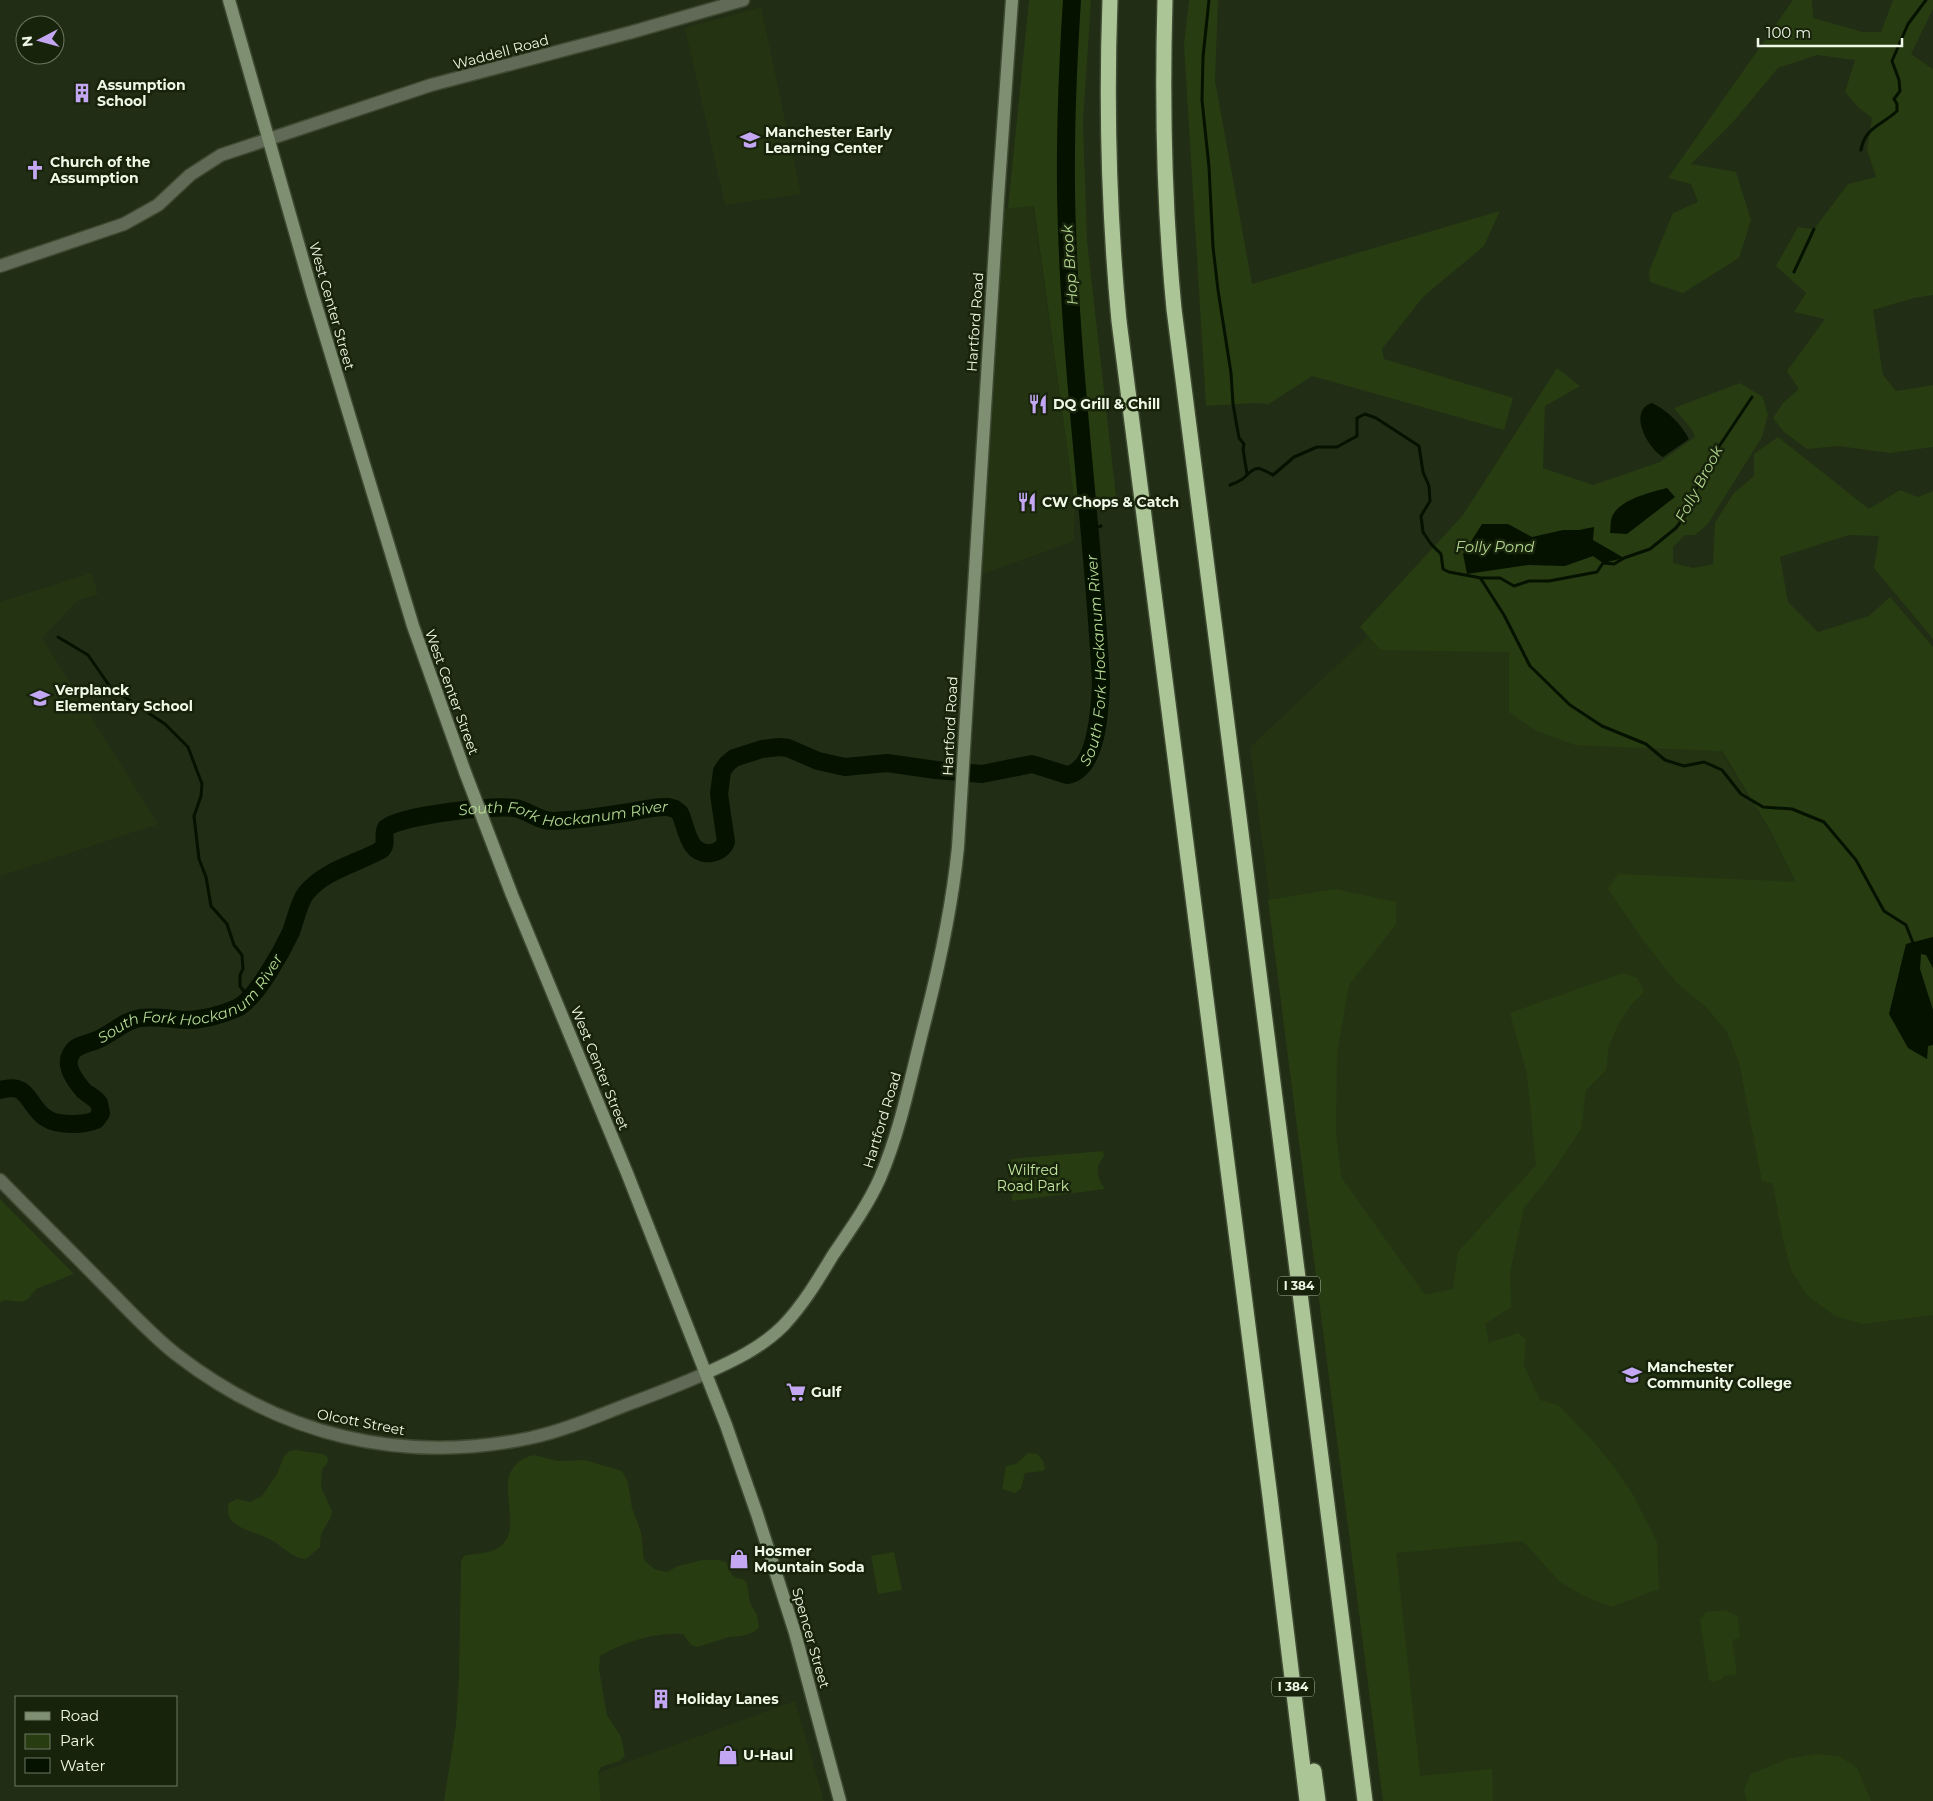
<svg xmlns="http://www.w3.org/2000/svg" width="1933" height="1801" viewBox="0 0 1933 1801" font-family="Montserrat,sans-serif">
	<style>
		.built { fill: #243413 }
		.green { fill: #283c12 }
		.water { fill: #051200 }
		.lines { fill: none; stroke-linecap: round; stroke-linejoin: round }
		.stream { stroke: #051200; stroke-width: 3 }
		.river { stroke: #051200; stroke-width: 18 }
		.tertiary-casing { stroke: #3e4932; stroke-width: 15 }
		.secondary-casing { stroke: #3e4932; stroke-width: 15 }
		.motorway-casing { stroke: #3e4932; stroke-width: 18 }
		.tertiary { stroke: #606a57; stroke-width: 12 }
		.secondary { stroke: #7f8f71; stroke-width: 12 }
		.motorway { stroke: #acc596; stroke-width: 15 }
		.labels { text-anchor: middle; stroke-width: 5; stroke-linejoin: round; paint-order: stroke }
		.shield { fill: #17230a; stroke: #aeb8a5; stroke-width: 1 }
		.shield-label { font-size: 12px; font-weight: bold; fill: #eff8e7 }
		.street-label { font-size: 14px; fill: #eff8e7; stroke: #17230a }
		.poi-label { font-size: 14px; font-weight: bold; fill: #eff8e7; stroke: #17230a; text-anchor: start }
		.park-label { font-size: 14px; fill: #c3e7a1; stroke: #17230a }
		.water-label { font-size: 15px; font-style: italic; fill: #b4d892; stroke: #17230a }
	</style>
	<rect width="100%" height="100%" fill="#212d14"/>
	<!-- built -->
	<g class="built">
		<path d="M 761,7 L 801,194 L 725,205 L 685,28 Z"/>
		<path d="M 1033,205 L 1075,505 L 1074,541 L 980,575 L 1003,208 Z"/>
		<path d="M 1436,568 L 1678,583 L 1722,753 L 1771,833 L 1830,949 L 1933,925 L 1933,1801 L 1385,1801 L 1250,747 L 1349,654 Z"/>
		<path d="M 91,573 L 98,594 L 77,601 L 42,638 L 158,824 L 0,876 L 0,602 Z"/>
		<path d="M 795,1701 L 824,1801 L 601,1801 L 598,1773 Z"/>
	</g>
	<!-- green -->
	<g class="green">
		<path d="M 1029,0 L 1091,0 L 1083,122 L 1087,241 L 1116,496 L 1075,505 L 1034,206 L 1008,208 Z"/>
		<path d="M 1189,0 L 1218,0 L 1215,81 L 1252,284 L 1500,211 L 1484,246 L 1423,297 L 1382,349 L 1384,359 L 1513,398 L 1504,430 L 1312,376 L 1269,404 L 1254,403 L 1206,406 L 1184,45 Z"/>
		<path d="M 1793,0 L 1812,0 L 1813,18 L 1863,32 L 1881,32 L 1893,0 L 1933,0 L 1933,9 L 1911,54 L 1933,69 L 1933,295 L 1914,298 L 1873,310 L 1883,375 L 1896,391 L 1933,385 L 1933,447 L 1890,453 L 1838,446 L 1807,449 L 1784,432 L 1773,418 L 1783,403 L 1799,389 L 1787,371 L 1825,319 L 1794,312 L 1806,293 L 1776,266 L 1798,227 L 1814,229 L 1848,184 L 1876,177 L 1867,150 L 1872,118 L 1859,108 L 1845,92 L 1855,60 L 1817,55 L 1778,68 L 1733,122 L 1691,164 L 1736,172 L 1751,220 L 1739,258 L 1683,293 L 1650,282 L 1649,271 L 1673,213 L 1698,202 L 1691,184 L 1668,178 Z"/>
		<path d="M 1557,368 L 1580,386 L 1545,406 L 1543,468 L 1593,485 L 1660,462 L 1695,437 L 1692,430 L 1674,408 L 1740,383 L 1763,397 L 1768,415 L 1762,437 L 1707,525 L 1695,535 L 1685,535 L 1673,547 L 1673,563 L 1693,568 L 1713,564 L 1715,523 L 1733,494 L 1754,476 L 1754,454 L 1778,437 L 1869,509 L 1900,490 L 1918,497 L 1933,491 L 1933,639 L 1874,568 L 1879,536 L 1849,535 L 1780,557 L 1788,602 L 1818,632 L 1869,616 L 1890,597 L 1933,647 L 1933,937 L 1906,944 L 1889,1014 L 1896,1025 L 1927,1059 L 1928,1046 L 1933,1045 L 1933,1315 L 1863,1324 L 1835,1316 L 1807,1295 L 1792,1272 L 1783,1240 L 1773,1184 L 1762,1181 L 1739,1062 L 1727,1032 L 1707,1008 L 1676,982 L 1646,944 L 1608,889 L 1618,874 L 1796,882 L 1771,832 L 1722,751 L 1575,745 L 1535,730 L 1509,712 L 1509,652 L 1381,650 L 1360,627 L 1463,515 Z"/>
		<path d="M 1335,889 L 1396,902 L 1396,924 L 1349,985 L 1337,1053 L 1336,1133 L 1341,1177 L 1425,1295 L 1453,1289 L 1458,1252 L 1536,1165 L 1527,1074 L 1510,1013 L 1623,973 L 1637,978 L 1644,992 L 1630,1006 L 1619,1023 L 1609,1046 L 1606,1070 L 1586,1090 L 1581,1129 L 1551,1174 L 1524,1208 L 1510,1272 L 1511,1307 L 1485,1324 L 1489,1343 L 1518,1333 L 1526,1339 L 1524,1366 L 1540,1400 L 1558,1405 L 1592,1440 L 1615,1468 L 1633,1495 L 1657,1542 L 1659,1589 L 1611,1607 L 1582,1595 L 1559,1581 L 1523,1541 L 1396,1553 L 1420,1776 L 1492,1769 L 1493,1801 L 1383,1801 L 1268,900 Z"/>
		<path d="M 1921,954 L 1926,955 L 1933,968 L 1933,1010 L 1920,969 Z"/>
		<path d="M 1103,1151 L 1104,1156 C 1095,1167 1096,1178 1105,1189 L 1012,1201 L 1011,1159 Z"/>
		<path d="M 0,1199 L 74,1274 L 36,1289 L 28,1299 L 22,1302 L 5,1300 L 0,1302 Z"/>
		<path d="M 296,1450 L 323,1454 L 328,1458 L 327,1464 L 322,1469 L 321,1487 L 332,1511 L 331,1517 L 321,1534 L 320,1547 L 306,1559 C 292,1558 285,1548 273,1541 C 257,1530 221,1530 229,1503 L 237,1499 L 250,1502 L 262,1496 L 277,1474 L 284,1456 L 290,1451 Z"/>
		<path d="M 1028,1453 L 1038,1454 L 1043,1461 L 1045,1468 L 1043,1471 L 1025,1473 L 1021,1489 L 1015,1493 L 1002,1489 L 1006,1466 L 1016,1464 Z"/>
		<path d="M 533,1455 L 559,1461 L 585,1460 L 622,1471 L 628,1482 L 632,1508 L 641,1532 L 644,1560 L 654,1569 L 667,1572 L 678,1566 L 702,1560 L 719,1560 L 726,1562 C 730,1572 731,1578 743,1579 L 747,1583 L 750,1603 L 757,1615 L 759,1627 L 754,1632 L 742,1636 L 729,1637 L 697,1647 L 691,1645 L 683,1634 C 657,1632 623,1642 600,1656 L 599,1669 L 607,1715 L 621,1737 L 625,1756 L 620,1761 L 601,1767 L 598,1773 L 601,1801 L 444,1801 L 456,1725 L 459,1678 L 461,1561 L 464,1556 C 474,1553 489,1554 498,1548 C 531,1526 481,1471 533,1455 Z"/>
		<path d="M 894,1552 L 902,1590 L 878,1594 L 871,1556 Z"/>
		<path d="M 1725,1610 L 1738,1617 L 1740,1638 L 1732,1640 L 1737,1674 L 1724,1676 L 1720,1680 L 1712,1682 L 1709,1679 L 1700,1620 L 1706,1612 Z"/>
		<path d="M 1815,1754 L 1839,1756 L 1857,1768 L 1871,1801 L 1747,1801 L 1744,1790 L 1751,1774 L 1787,1759 Z"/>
	</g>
	<!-- water -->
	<g class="water">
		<path d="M 1652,403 C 1667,410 1681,424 1689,439 L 1663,457 C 1648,449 1627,411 1652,403 Z"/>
		<path d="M 1667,488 L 1675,497 L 1627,534 L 1610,533 C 1611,528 1610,521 1612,517 C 1618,500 1651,492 1667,488 Z"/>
		<path d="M 1482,524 L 1508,524 L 1532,537 L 1563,530 L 1579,530 L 1594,527 L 1593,540 L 1624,558 L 1603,563 L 1593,556 L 1565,566 L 1528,565 L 1467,574 L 1463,554 Z"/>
		<path d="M 1933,937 L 1933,968 L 1926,955 L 1921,954 L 1920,969 L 1933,1010 L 1933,1045 L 1928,1046 L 1927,1059 L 1908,1048 L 1889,1014 L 1906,944 Z"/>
	</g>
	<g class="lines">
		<!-- stream -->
		<g class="stream">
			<path d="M 1209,0 L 1203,57 L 1202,100 L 1209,167 L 1213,247 L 1218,290 L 1231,373 L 1233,404 L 1239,438 L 1244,444 L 1243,449 L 1247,474"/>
			<path d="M 1861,150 C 1865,127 1881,126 1897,111 L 1897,104 L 1894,99 L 1900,91 L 1899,80 L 1892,61 L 1908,24 L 1926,0"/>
			<path d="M 1794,272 L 1814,229"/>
			<path d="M 1230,485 C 1235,483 1241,481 1245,477 C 1256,465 1259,467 1273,475 L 1294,457 L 1317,447 L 1337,447 L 1357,436 L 1357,418 L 1365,414 L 1376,418 L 1419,446 L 1423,472 L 1429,486 L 1430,501 L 1421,516 L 1423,532 L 1431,544 L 1441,554 L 1443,569 L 1449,572 L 1481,578 L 1500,578 L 1514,586 L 1529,581 L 1549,581 L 1597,572 L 1603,563 L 1614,564 L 1624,558 L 1650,549 L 1676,528 L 1687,513 L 1700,479 L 1712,457 L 1752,397"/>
			<path d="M 1090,530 L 1101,526"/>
			<path d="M 1481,579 L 1504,615 L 1530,666 L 1570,705 L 1602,726 L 1646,744 L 1665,760 L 1684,766 L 1704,762 L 1722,770 L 1741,794 L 1763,807 L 1792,809 L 1824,822 L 1856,860 L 1884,911 L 1906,925 L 1913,943"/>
			<path d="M 58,637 L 88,655 L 111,688 L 165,724 L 188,747 L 202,784 L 201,796 L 194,816 L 199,859 L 206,877 L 211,906 L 227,924 L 234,945 L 242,955 L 243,969 L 240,975 L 240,986 L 249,998"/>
		</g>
		<!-- river -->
		<path class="river" id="s1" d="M 0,1090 C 30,1081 27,1106 46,1118 C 53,1123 64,1124 73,1124 C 81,1124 89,1123 96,1120 L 101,1113 L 99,1103 C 95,1098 89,1095 84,1091 C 76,1082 64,1066 71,1054 C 76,1044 88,1044 97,1040 C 112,1034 123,1021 140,1018 C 155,1016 171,1019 186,1020 C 202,1020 222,1015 237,1008 C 256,999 282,951 291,932 C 296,919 298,904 306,893 C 325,870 356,864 381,850 C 388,844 382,836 386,828 C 402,815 493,805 514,808 C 529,810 539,822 554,821 C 579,820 605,816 630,812 C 643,810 655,806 668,807 L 675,809 L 680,813 C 687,828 688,856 711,853 C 718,852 723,849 726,842 L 719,794 L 722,771 L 727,764 L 734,758 L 762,749 L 779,747 L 788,748 L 818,761 L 845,767 L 887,763 L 936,770 L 982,774 L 1032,764 L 1067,775 C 1098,770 1100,707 1101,682 C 1093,531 1072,381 1067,230 C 1064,153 1067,77 1072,0"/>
		<defs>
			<g id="tertiary">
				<path d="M 0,266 L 124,224 L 158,205 L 190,175 L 221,155 L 431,85 L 632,32 L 743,0"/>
				<path d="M 0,1180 C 34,1215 69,1249 103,1284 C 127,1308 150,1334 177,1355 C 281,1435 400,1465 530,1438 C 563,1431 595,1417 626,1405 C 653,1395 680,1385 706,1373"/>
			</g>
			<g id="secondary">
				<path d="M 229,0 L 312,292 L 413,626 L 465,772 L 512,895 L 627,1173 L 726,1425 L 757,1514 L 795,1633 L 840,1801"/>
				<path d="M 706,1373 C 733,1361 761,1348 783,1326 C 803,1305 818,1280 833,1255 C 850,1230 868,1205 880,1178 C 901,1129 911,1076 924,1025 C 939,967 952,908 958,847 L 998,198 L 1012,0"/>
			</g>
			<g id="motorway">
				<path d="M 1110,0 C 1106,107 1109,214 1119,321 L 1270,1497 L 1307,1801"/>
				<path d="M 1165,0 C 1162,104 1164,206 1174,309 L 1365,1801"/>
				<path d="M 1314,1771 L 1318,1801"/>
			</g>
		</defs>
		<!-- tertiary casing -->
		<use href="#tertiary" class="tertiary-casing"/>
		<!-- secondary casing -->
		<use href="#secondary" class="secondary-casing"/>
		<!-- motorway casing -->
		<use href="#motorway" class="motorway-casing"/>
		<!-- tertiary -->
		<use href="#tertiary" class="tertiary"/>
		<!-- secondary -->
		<use href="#secondary" class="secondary"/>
		<!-- motorway -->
		<use href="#motorway" class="motorway"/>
	</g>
	<!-- icons -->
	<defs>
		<symbol id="building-bare" viewBox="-9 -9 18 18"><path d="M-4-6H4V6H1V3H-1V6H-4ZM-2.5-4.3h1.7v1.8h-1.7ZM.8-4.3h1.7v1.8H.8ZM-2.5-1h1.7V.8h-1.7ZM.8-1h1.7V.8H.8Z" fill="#c3a7f2" stroke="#17230a" stroke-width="2.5" paint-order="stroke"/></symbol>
		<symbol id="school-bare" viewBox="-9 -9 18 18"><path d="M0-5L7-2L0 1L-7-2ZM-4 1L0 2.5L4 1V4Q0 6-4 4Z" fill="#c3a7f2" stroke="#17230a" stroke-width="2.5" paint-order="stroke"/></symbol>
		<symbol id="church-bare" viewBox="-9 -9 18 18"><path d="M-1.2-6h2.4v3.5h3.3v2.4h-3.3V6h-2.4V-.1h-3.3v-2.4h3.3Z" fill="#c3a7f2" stroke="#17230a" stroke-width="2.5" paint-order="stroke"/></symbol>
		<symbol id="restaurant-bare" viewBox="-9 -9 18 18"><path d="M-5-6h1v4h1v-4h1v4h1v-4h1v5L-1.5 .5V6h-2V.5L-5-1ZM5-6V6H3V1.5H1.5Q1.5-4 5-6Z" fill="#c3a7f2" stroke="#17230a" stroke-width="2.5" paint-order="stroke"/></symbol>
		<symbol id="university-bare" viewBox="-9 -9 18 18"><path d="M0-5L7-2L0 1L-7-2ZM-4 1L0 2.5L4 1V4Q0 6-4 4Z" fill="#c3a7f2" stroke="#17230a" stroke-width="2.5" paint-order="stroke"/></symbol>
		<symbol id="supermarket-bare" viewBox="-9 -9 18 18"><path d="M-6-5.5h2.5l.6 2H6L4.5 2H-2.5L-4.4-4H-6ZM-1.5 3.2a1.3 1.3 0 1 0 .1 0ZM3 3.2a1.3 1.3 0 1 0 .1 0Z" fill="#c3a7f2" stroke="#17230a" stroke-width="2.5" paint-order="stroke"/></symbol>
		<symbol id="shop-bare" viewBox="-9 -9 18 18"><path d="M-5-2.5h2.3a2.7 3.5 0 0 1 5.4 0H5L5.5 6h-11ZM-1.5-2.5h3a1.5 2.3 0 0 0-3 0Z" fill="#c3a7f2" stroke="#17230a" stroke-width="2.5" paint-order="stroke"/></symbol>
	</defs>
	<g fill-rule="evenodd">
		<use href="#building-bare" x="68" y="79" width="28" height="28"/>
		<use href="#school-bare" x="736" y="126" width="28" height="28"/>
		<use href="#church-bare" x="21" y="156" width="28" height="28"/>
		<use href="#restaurant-bare" x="1024" y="390" width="28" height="28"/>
		<use href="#restaurant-bare" x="1013" y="488" width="28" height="28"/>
		<use href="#school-bare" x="26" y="684" width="28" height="28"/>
		<use href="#university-bare" x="1618" y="1361" width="28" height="28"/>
		<use href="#supermarket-bare" x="782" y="1378" width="28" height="28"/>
		<use href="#shop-bare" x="725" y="1545" width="28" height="28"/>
		<use href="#building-bare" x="647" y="1685" width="28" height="28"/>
		<use href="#shop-bare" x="714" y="1741" width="28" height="28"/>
	</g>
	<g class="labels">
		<!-- shield labels -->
		<g class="shield">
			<rect x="1278" y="1276.5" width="42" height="19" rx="4"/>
			<rect x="1272" y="1677.5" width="42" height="19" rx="4"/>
		</g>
		<g class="shield-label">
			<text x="1299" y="1290">I 384</text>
			<text x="1293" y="1691">I 384</text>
		</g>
		<!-- street labels -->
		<g class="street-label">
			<text transform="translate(501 52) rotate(-15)" y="5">Waddell Road</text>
			<text transform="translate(332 306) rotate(74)" y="5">West Center Street</text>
			<text transform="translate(975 322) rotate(-86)" y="5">Hartford Road</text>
			<text transform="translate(452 692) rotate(70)" y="5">West Center Street</text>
			<text transform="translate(950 726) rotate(-87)" y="5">Hartford Road</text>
			<text transform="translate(600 1068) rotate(68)" y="5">West Center Street</text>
			<text transform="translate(882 1120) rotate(-73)" y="5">Hartford Road</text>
			<text transform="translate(361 1422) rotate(11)" y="5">Olcott Street</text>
			<text transform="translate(811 1638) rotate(74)" y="5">Spencer Street</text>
		</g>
		<!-- poi labels -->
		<g class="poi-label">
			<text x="97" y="90">Assumption<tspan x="97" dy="16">School</tspan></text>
			<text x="765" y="137">Manchester Early<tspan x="765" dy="16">Learning Center</tspan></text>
			<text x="50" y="167">Church of the<tspan x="50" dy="16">Assumption</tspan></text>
			<text x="1053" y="409">DQ Grill &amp; Chill</text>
			<text x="1042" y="507">CW Chops &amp; Catch</text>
			<text x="55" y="695">Verplanck<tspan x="55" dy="16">Elementary School</tspan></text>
			<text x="1647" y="1372">Manchester<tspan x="1647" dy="16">Community College</tspan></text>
			<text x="811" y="1397">Gulf</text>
			<text x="754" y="1556">Hosmer<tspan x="754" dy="16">Mountain Soda</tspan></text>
			<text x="676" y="1704">Holiday Lanes</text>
			<text x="743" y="1760">U-Haul</text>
		</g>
		<!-- park labels -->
		<g class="park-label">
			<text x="1033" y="1175">Wilfred<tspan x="1033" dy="16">Road Park</tspan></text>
		</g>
		<!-- water labels -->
		<g class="water-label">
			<text transform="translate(1070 265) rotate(-94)" y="5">Hop Brook</text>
			<text transform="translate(1699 484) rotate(-62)" y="5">Folly Brook</text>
			<text x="1495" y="552">Folly Pond</text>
			<text dy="5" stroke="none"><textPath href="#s1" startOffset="1549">South Fork Hockanum River</textPath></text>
			<text dy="5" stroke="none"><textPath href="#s1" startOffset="796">South Fork Hockanum River</textPath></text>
			<text dy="5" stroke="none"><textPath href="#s1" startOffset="329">South Fork Hockanum River</textPath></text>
		</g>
	</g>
	<!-- legend -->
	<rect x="15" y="1696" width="162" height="90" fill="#17230a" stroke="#6d7862"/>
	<rect x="25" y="1712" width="25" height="8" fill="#7f8f71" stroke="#6d7862"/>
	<text x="60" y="1721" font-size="15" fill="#eff8e7">Road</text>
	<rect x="25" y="1734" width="25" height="15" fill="#283c12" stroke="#6d7862"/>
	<text x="60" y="1746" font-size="15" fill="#eff8e7">Park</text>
	<rect x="25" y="1758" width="25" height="15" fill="#051200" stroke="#6d7862"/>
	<text x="60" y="1771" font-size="15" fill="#eff8e7">Water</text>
	<!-- north arrow -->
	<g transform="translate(40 40) rotate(264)"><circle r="24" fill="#17230a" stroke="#6d7862"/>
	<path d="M0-4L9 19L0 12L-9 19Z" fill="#c3a7f2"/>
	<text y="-8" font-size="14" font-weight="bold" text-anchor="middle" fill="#eff8e7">N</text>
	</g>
	<!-- scale -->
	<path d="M1758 38v8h144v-8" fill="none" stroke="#eff8e7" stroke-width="2.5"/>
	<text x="1766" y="38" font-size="15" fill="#eff8e7" stroke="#17230a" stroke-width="4" paint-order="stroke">100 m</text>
</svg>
